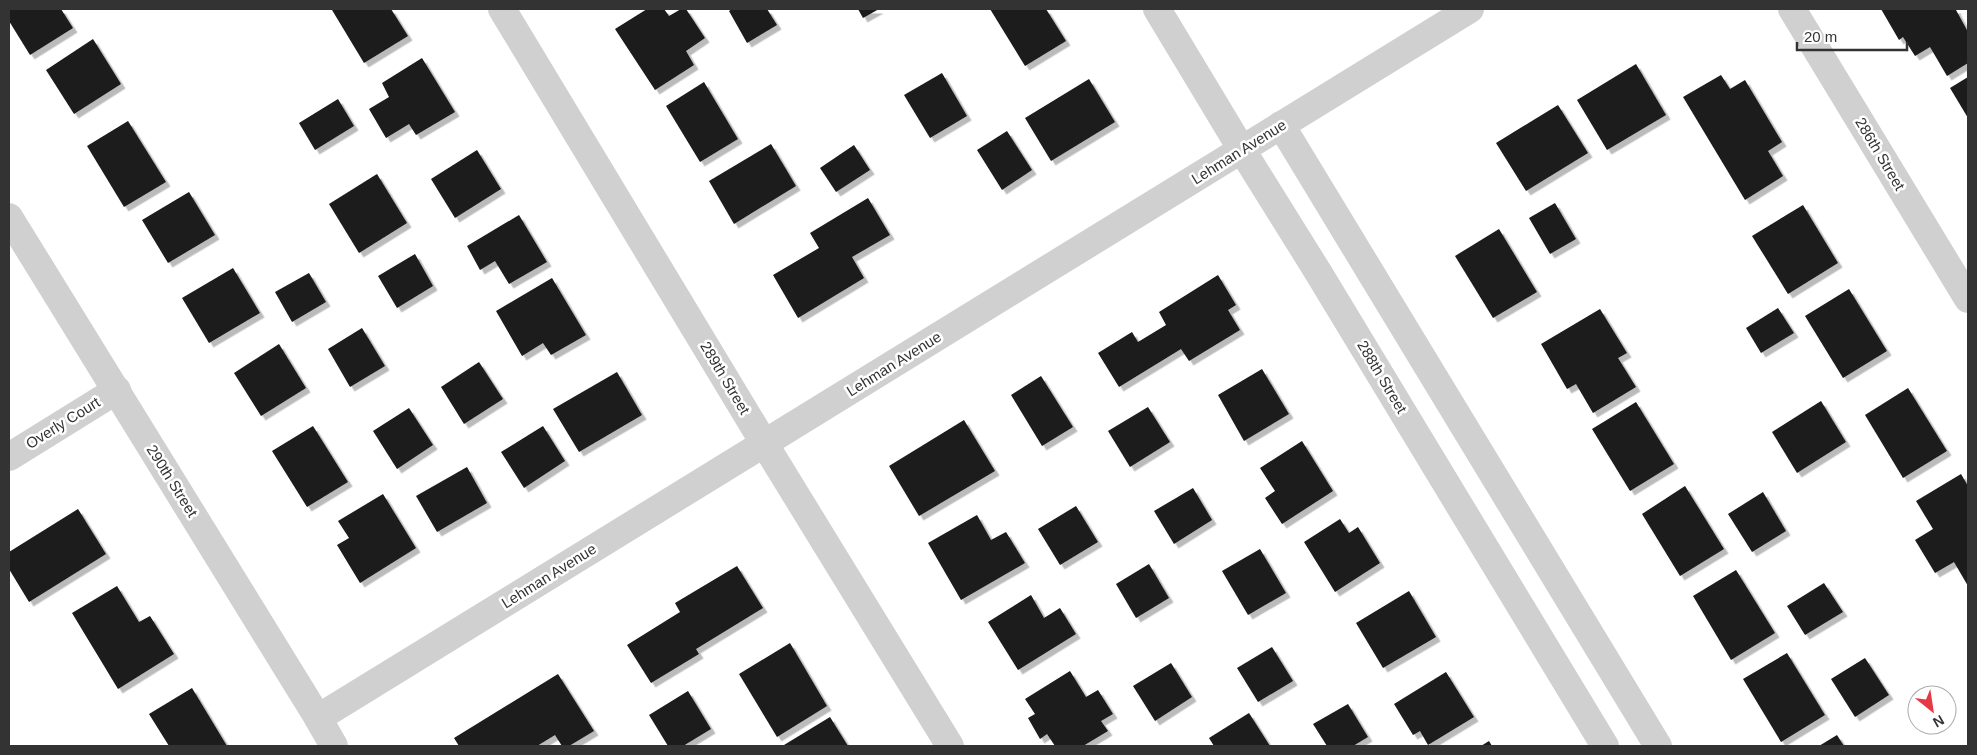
<svg xmlns="http://www.w3.org/2000/svg" width="1977" height="755" viewBox="0 0 1977 755" font-family="Helvetica,sans-serif">
	<style>
		.building { fill: #1a1a1a; filter: url(#shadow) }
		.lines { fill: none; stroke-linecap: round; stroke-linejoin: round }
		.minor { stroke: #d0d0d0; stroke-width: 28 }
		.tertiary { stroke: #d0d0d0; stroke-width: 28 }
		.labels { text-anchor: middle; stroke-width: 5; stroke-linejoin: round; paint-order: stroke }
		.street-label { font-size: 15px; fill: #333; stroke: #fff }
	</style>
	<defs>
		<filter id="shadow"><feDropShadow dx="4.5" dy="4.5" stdDeviation="0" flood-color="#0004"/></filter>
	</defs>
	<rect width="100%" height="100%" fill="#fff"/>
	<!-- building -->
	<g class="building">
		<path d="M 9,9 L 61,9 L 73,28 L 30,55 L 9,21 Z"/>
		<path d="M 333,9 L 391,9 L 408,36 L 364,63 L 332,10 Z"/>
		<path d="M 647,9 L 664,9 L 669,16 L 681,9 L 686,9 L 705,38 L 686,51 L 694,65 L 655,90 L 615,29 Z"/>
		<path d="M 732,9 L 767,9 L 777,25 L 747,43 L 729,11 Z"/>
		<path d="M 858,9 L 879,9 L 863,18 Z"/>
		<path d="M 990,9 L 1046,9 L 1066,41 L 1025,66 Z"/>
		<path d="M 1881,9 L 1958,9 L 1956,10 L 1968,32 L 1968,63 L 1947,76 L 1930,47 L 1915,56 L 1903,37 L 1899,40 Z"/>
		<path d="M 93,39 L 121,84 L 74,114 L 46,70 Z"/>
		<path d="M 422,58 L 455,112 L 416,135 L 409,124 L 386,138 L 369,109 L 389,97 L 382,83 Z"/>
		<path d="M 1636,64 L 1666,115 L 1607,150 L 1577,100 Z"/>
		<path d="M 942,73 L 967,116 L 930,138 L 904,95 Z"/>
		<path d="M 1721,75 L 1730,89 L 1745,80 L 1782,142 L 1768,151 L 1783,176 L 1745,200 L 1683,97 Z"/>
		<path d="M 1968,77 L 1968,118 L 1950,88 Z"/>
		<path d="M 1089,79 L 1115,122 L 1051,161 L 1025,118 Z"/>
		<path d="M 704,82 L 738,139 L 700,162 L 666,106 Z"/>
		<path d="M 338,99 L 354,126 L 315,150 L 299,123 Z"/>
		<path d="M 1558,105 L 1588,153 L 1526,191 L 1496,143 Z"/>
		<path d="M 128,121 L 166,182 L 124,207 L 87,146 Z"/>
		<path d="M 1007,131 L 1032,170 L 1002,190 L 977,150 Z"/>
		<path d="M 771,144 L 796,186 L 734,224 L 709,181 Z"/>
		<path d="M 854,145 L 870,170 L 836,192 L 820,168 Z"/>
		<path d="M 477,150 L 501,189 L 455,218 L 431,179 Z"/>
		<path d="M 377,174 L 407,223 L 359,253 L 329,204 Z"/>
		<path d="M 189,192 L 215,235 L 168,263 L 142,220 Z"/>
		<path d="M 868,198 L 890,235 L 852,257 L 864,278 L 798,318 L 773,275 L 819,248 L 810,233 Z"/>
		<path d="M 1555,203 L 1576,239 L 1550,254 L 1529,218 Z"/>
		<path d="M 1803,205 L 1838,263 L 1788,294 L 1752,236 Z"/>
		<path d="M 519,215 L 547,262 L 509,284 L 495,261 L 480,270 L 467,246 Z"/>
		<path d="M 1499,229 L 1537,292 L 1493,318 L 1455,256 Z"/>
		<path d="M 415,254 L 433,286 L 397,308 L 378,276 Z"/>
		<path d="M 233,268 L 260,313 L 209,343 L 182,298 Z"/>
		<path d="M 309,273 L 326,302 L 292,322 L 275,292 Z"/>
		<path d="M 1218,275 L 1236,305 L 1228,310 L 1240,330 L 1189,361 L 1181,349 L 1119,387 L 1098,353 L 1132,332 L 1138,342 L 1166,325 L 1159,312 Z"/>
		<path d="M 552,278 L 586,335 L 551,355 L 543,343 L 522,356 L 496,311 Z"/>
		<path d="M 1849,289 L 1887,351 L 1843,378 L 1805,316 Z"/>
		<path d="M 1778,308 L 1794,333 L 1761,353 L 1746,328 Z"/>
		<path d="M 1600,309 L 1627,353 L 1618,358 L 1636,387 L 1593,413 L 1576,384 L 1567,389 L 1541,344 Z"/>
		<path d="M 362,328 L 385,366 L 350,387 L 328,349 Z"/>
		<path d="M 279,344 L 306,388 L 261,416 L 234,373 Z"/>
		<path d="M 479,362 L 503,399 L 464,424 L 441,387 Z"/>
		<path d="M 1262,369 L 1289,414 L 1244,441 L 1218,395 Z"/>
		<path d="M 617,372 L 642,415 L 579,452 L 553,409 Z"/>
		<path d="M 1041,376 L 1073,427 L 1042,446 L 1011,395 Z"/>
		<path d="M 1908,388 L 1947,451 L 1903,478 L 1865,415 Z"/>
		<path d="M 1821,401 L 1846,442 L 1797,473 L 1772,432 Z"/>
		<path d="M 1636,402 L 1674,464 L 1630,491 L 1592,429 Z"/>
		<path d="M 1148,407 L 1170,442 L 1130,467 L 1108,431 Z"/>
		<path d="M 409,408 L 433,445 L 397,469 L 373,431 Z"/>
		<path d="M 964,420 L 995,471 L 919,516 L 889,466 Z"/>
		<path d="M 313,426 L 348,482 L 307,507 L 272,451 Z"/>
		<path d="M 543,426 L 565,461 L 524,488 L 501,452 Z"/>
		<path d="M 1302,441 L 1333,491 L 1282,524 L 1265,498 L 1275,491 L 1260,468 Z"/>
		<path d="M 467,467 L 487,503 L 437,532 L 416,496 Z"/>
		<path d="M 1961,474 L 1968,486 L 1968,586 L 1954,562 L 1935,573 L 1915,540 L 1933,529 L 1916,501 Z"/>
		<path d="M 1685,486 L 1724,549 L 1680,576 L 1642,514 Z"/>
		<path d="M 1193,488 L 1212,520 L 1174,544 L 1154,511 Z"/>
		<path d="M 1763,492 L 1786,531 L 1752,552 L 1728,514 Z"/>
		<path d="M 383,494 L 416,548 L 360,583 L 337,545 L 349,538 L 338,521 Z"/>
		<path d="M 1076,506 L 1098,542 L 1060,565 L 1038,529 Z"/>
		<path d="M 78,509 L 106,554 L 29,602 L 9,569 L 9,552 Z"/>
		<path d="M 977,515 L 991,540 L 1006,532 L 1025,563 L 961,600 L 928,543 Z"/>
		<path d="M 1340,519 L 1349,533 L 1358,527 L 1380,563 L 1335,592 L 1304,542 Z"/>
		<path d="M 1260,549 L 1286,593 L 1248,615 L 1222,571 Z"/>
		<path d="M 1149,564 L 1169,598 L 1136,618 L 1116,584 Z"/>
		<path d="M 737,566 L 763,608 L 696,649 L 699,654 L 651,683 L 627,645 L 680,612 L 675,603 Z"/>
		<path d="M 1736,570 L 1775,633 L 1731,660 L 1693,596 Z"/>
		<path d="M 1824,583 L 1843,612 L 1805,635 L 1787,606 Z"/>
		<path d="M 117,586 L 139,622 L 150,616 L 174,654 L 118,689 L 72,613 Z"/>
		<path d="M 1409,591 L 1436,637 L 1383,668 L 1356,623 Z"/>
		<path d="M 1031,595 L 1044,618 L 1060,608 L 1076,634 L 1018,670 L 988,622 Z"/>
		<path d="M 790,643 L 827,706 L 777,737 L 739,674 Z"/>
		<path d="M 1272,647 L 1293,681 L 1258,702 L 1237,668 Z"/>
		<path d="M 1787,653 L 1825,715 L 1781,742 L 1743,679 Z"/>
		<path d="M 1865,658 L 1889,695 L 1855,717 L 1831,679 Z"/>
		<path d="M 1171,663 L 1192,697 L 1155,721 L 1133,686 Z"/>
		<path d="M 1070,671 L 1086,697 L 1098,690 L 1113,714 L 1101,721 L 1108,731 L 1083,746 L 1055,746 L 1047,734 L 1040,739 L 1028,718 L 1035,714 L 1025,699 Z"/>
		<path d="M 1446,672 L 1474,717 L 1428,745 L 1420,731 L 1413,735 L 1394,704 Z"/>
		<path d="M 558,674 L 594,731 L 569,746 L 562,746 L 555,735 L 537,746 L 459,746 L 454,738 Z"/>
		<path d="M 192,688 L 227,746 L 169,746 L 149,714 Z"/>
		<path d="M 688,691 L 711,729 L 683,746 L 668,746 L 649,715 Z"/>
		<path d="M 1348,704 L 1368,737 L 1353,746 L 1327,746 L 1313,724 Z"/>
		<path d="M 1249,713 L 1270,746 L 1214,746 L 1209,738 Z"/>
		<path d="M 830,717 L 848,746 L 784,746 L 784,745 Z"/>
		<path d="M 1837,735 L 1844,746 L 1819,746 Z"/>
		<path d="M 1489,741 L 1492,746 L 1481,746 Z"/>
	</g>
	<g class="lines">
		<!-- minor -->
		<g class="minor">
			<path d="M 502,9 L 764,443 L 950,746"/>
			<path d="M 1157,9 L 1242,150 L 1318,272 L 1605,746"/>
			<path d="M 1792,9 L 1968,299"/>
			<path d="M 1281,125 L 1658,746"/>
			<path d="M 9,217 L 318,718"/>
			<path d="M 9,457 L 117,390"/>
		</g>
		<!-- tertiary -->
		<path class="tertiary" d="M 334,746 L 318,718 L 1470,9"/>
	</g>
	<g class="labels">
		<!-- street labels -->
		<g class="street-label">
			<text transform="translate(1239 152) rotate(-32)" y="5">Lehman Avenue</text>
			<text transform="translate(1880 154) rotate(59)" y="5">286th Street</text>
			<text transform="translate(894 364) rotate(-32)" y="5">Lehman Avenue</text>
			<text transform="translate(1382 377) rotate(59)" y="5">288th Street</text>
			<text transform="translate(725 378) rotate(59)" y="5">289th Street</text>
			<text transform="translate(63 423) rotate(-32)" y="5">Overly Court</text>
			<text transform="translate(172 481) rotate(58)" y="5">290th Street</text>
			<text transform="translate(549 576) rotate(-32)" y="5">Lehman Avenue</text>
		</g>
	</g>
	<!-- border -->
	<rect width="1977" height="755" fill="none" stroke="#333333" stroke-width="20"/>
	<!-- north arrow -->
	<g transform="translate(1932 710) rotate(150)"><circle r="24" fill="#ffffff" stroke="#adadad"/>
	<path d="M0-4L9 19L0 12L-9 19Z" fill="#e63946"/>
	<text y="-8" font-size="14" font-weight="bold" text-anchor="middle" fill="#333333">N</text>
	</g>
	<!-- scale -->
	<path d="M1797 42v8h110v-8" fill="none" stroke="#333333" stroke-width="2.5"/>
	<text x="1804" y="42" font-size="15" fill="#333333" stroke="#ffffff" stroke-width="4" paint-order="stroke">20 m</text>
</svg>
